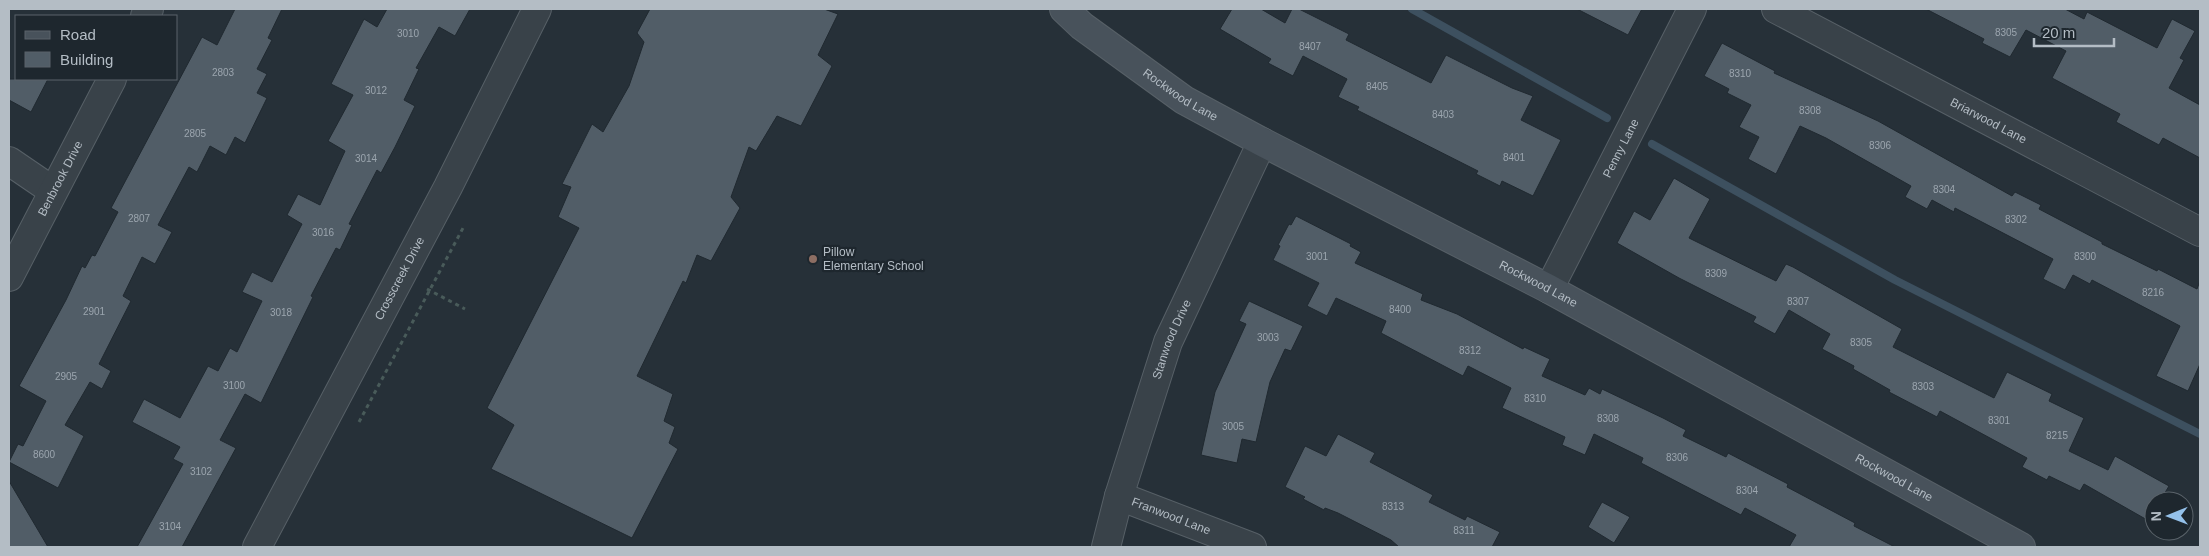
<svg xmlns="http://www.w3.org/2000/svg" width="2209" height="556" viewBox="0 0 2209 556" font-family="Helvetica,sans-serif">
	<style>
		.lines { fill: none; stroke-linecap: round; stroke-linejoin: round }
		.stream { stroke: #3d505f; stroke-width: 8 }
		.building { fill: #515d67; stroke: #202930 }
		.street-casing { stroke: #576067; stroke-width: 30 }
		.secondary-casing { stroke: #576067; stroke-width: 30 }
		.path { stroke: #495b5a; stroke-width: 3; stroke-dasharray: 4 4; stroke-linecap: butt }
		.street { stroke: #394249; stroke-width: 28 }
		.secondary { stroke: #48525b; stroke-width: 28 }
		.education-dot { fill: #8d6e63; stroke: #1e272e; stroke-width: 2 }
		.labels { text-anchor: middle; stroke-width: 4.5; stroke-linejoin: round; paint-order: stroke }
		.number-label { font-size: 10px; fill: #9ba5ae }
		.street-label { font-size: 12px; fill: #b4bdc5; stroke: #1e272e }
		.poi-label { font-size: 12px; fill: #b4bdc5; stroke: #1e272e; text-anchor: start }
	</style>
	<rect width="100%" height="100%" fill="#263038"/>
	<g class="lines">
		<!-- stream -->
		<g class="stream">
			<path d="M 1412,9 L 1607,118"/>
			<path d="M 1652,144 L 1895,280 L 2200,434"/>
		</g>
	</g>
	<!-- building -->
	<g class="building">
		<path d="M 235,9 L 282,9 L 268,38 L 272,40 L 257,69 L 267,74 L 257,93 L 267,98 L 245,143 L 235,137 L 226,155 L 210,146 L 197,172 L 189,167 L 158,225 L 172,232 L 155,264 L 142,257 L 123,296 L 131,301 L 99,364 L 111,371 L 102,389 L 90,382 L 65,425 L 84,436 L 58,488 L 9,462 L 18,444 L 23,446 L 46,401 L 19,386 L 66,300 L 82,266 L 85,268 L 92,255 L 95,256 L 118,212 L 111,208 L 202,37 L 217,45 Z"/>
		<path d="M 387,9 L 470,9 L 455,36 L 439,27 L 416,68 L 419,69 L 404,100 L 415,106 L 395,147 L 381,173 L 377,170 L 349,224 L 352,225 L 340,250 L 336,248 L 311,296 L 313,297 L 261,403 L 245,394 L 220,440 L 236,448 L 182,547 L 137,547 L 183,464 L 173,459 L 180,447 L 132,422 L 144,399 L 180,418 L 208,366 L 218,371 L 230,348 L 237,352 L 262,301 L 242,292 L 252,272 L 272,282 L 302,224 L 287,215 L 298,194 L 320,205 L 345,151 L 328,141 L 353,95 L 331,84 L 364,19 L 377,27 Z"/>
		<path d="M 650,9 L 824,9 L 838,14 L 818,55 L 832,66 L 801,126 L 777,116 L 756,151 L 749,147 L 731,197 L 740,208 L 711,261 L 697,255 L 686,283 L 683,281 L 637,376 L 673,394 L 664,421 L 675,427 L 669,443 L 678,449 L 632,538 L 491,469 L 514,425 L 487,408 L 579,228 L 558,217 L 571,187 L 562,184 L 592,124 L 603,132 L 629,86 L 644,42 L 637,33 Z"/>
		<path d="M 1232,9 L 1261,9 L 1285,23 L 1292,9 L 1299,9 L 1349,34 L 1346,40 L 1431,83 L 1446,55 L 1512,88 L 1533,96 L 1521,120 L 1561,140 L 1533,196 L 1502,181 L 1500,186 L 1476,174 L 1478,171 L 1357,110 L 1359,107 L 1338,97 L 1347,79 L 1303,56 L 1293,76 L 1268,63 L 1271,59 L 1220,29 Z"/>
		<path d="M 1577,9 L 1642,9 L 1628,35 Z"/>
		<path d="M 1926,9 L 2065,9 L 2084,19 L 2087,12 L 2157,48 L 2172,19 L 2195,31 L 2180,58 L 2184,60 L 2169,88 L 2200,105 L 2200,158 L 2163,138 L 2159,145 L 2116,122 L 2120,114 L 2052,78 L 2066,51 L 2026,30 L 2010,57 L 1982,43 L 1984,39 Z"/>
		<path d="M 1722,43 L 1775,71 L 1774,73 L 1878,121 L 2012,196 L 2015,192 L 2041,205 L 2039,209 L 2102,242 L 2102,244 L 2157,271 L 2158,269 L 2197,289 L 2200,281 L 2200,364 L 2188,391 L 2156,376 L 2180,326 L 2092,280 L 2090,284 L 2073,275 L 2065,290 L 2043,279 L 2053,259 L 1955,208 L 1954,212 L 1932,200 L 1927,209 L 1905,197 L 1911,186 L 1826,138 L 1800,126 L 1776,174 L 1748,159 L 1759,137 L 1739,127 L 1751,105 L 1727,93 L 1729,89 L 1704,76 Z"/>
		<path d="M 9,79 L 48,79 L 31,112 L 9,100 Z"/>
		<path d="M 1674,178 L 1710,199 L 1689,238 L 1776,281 L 1786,264 L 1793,267 L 1902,329 L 1893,347 L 1994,398 L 2007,372 L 2052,394 L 2049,401 L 2084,418 L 2069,451 L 2108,470 L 2115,456 L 2169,486 L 2160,501 L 2154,501 L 2154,512 L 2149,521 L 2084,484 L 2080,491 L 2049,476 L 2047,480 L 2022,467 L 2027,458 L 1940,411 L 1937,417 L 1889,392 L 1890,390 L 1853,369 L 1854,366 L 1822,349 L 1830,334 L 1789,310 L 1775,334 L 1753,322 L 1756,317 L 1679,278 L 1617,243 L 1634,211 L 1650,220 Z"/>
		<path d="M 1296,216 L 1351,244 L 1350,246 L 1361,252 L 1355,263 L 1423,294 L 1421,300 L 1457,314 L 1523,349 L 1524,347 L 1550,359 L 1542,376 L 1585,395 L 1589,388 L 1600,394 L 1602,389 L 1663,418 L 1686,430 L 1683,436 L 1726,457 L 1728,453 L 1788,484 L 1787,487 L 1855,523 L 1854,526 L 1895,547 L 1789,547 L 1796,535 L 1745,508 L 1741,515 L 1641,463 L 1643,458 L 1594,434 L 1585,455 L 1562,445 L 1565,437 L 1502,408 L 1511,388 L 1468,366 L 1463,376 L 1381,333 L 1386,321 L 1336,298 L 1327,316 L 1307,306 L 1319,283 L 1273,260 L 1280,246 L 1278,245 L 1289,224 L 1291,225 Z"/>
		<path d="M 1249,301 L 1303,326 L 1291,351 L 1285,349 L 1270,382 L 1256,442 L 1242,439 L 1237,463 L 1201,455 L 1215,392 L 1246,324 L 1239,321 Z"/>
		<path d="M 1338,434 L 1375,453 L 1370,462 L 1433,495 L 1429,502 L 1465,520 L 1467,516 L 1500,532 L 1492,547 L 1399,547 L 1391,540 L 1338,513 L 1325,508 L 1324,510 L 1303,499 L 1305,497 L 1285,487 L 1305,446 L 1326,456 Z"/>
		<path d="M 9,481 L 48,547 L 9,547 Z"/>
		<path d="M 1602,502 L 1630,517 L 1614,543 L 1588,527 Z"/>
	</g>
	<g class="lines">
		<defs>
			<g id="street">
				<path id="s1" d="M 1776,9 L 2200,232"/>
				<path d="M 145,16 L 149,9"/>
				<path d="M 9,161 L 53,191"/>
				<path id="s2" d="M 9,277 L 112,79"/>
				<path id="s3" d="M 1549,289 L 1692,9"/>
				<path id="s4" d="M 1119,496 L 1252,547"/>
				<path id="s5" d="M 257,547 L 448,187 L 537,9"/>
				<path id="s6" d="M 1106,547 L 1119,496 L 1168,342 L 1262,142"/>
			</g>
			<g id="secondary">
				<path id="s7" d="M 1064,9 L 1082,26 L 1184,100 L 1262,142 L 1549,289 L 2021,547"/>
			</g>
		</defs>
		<!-- street casing -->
		<use href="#street" class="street-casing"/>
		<!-- secondary casing -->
		<use href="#secondary" class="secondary-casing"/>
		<!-- path -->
		<g class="path">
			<path d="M 427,289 L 465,309"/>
			<path d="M 359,422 L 463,228"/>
		</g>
		<!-- street -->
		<use href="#street" class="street"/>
		<!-- secondary -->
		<use href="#secondary" class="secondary"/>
	</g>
	<!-- markers -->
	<circle class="education-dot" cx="813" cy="259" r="5"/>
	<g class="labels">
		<!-- number labels -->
		<g class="number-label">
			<text x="2006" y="36">8305</text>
			<text x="408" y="37">3010</text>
			<text x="1310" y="50">8407</text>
			<text x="223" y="76">2803</text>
			<text x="1740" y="77">8310</text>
			<text x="1377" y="90">8405</text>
			<text x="376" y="94">3012</text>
			<text x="1810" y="114">8308</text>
			<text x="1443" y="118">8403</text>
			<text x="195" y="137">2805</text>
			<text x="1880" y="149">8306</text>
			<text x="1514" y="161">8401</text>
			<text x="366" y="162">3014</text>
			<text x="1944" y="193">8304</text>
			<text x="139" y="222">2807</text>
			<text x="2016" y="223">8302</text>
			<text x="323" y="236">3016</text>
			<text x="1317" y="260">3001</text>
			<text x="2085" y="260">8300</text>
			<text x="1716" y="277">8309</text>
			<text x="2153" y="296">8216</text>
			<text x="1798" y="305">8307</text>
			<text x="1400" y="313">8400</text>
			<text x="94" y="315">2901</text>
			<text x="281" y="316">3018</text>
			<text x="1268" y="341">3003</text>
			<text x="1861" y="346">8305</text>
			<text x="1470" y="354">8312</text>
			<text x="66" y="380">2905</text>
			<text x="234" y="389">3100</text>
			<text x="1923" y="390">8303</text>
			<text x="1535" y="402">8310</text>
			<text x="1608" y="422">8308</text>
			<text x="1999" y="424">8301</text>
			<text x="1233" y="430">3005</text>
			<text x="2057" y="439">8215</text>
			<text x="44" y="458">8600</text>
			<text x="1677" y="461">8306</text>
			<text x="201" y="475">3102</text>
			<text x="1747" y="494">8304</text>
			<text x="1393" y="510">8313</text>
			<text x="170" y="530">3104</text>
			<text x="1464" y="534">8311</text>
		</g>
		<!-- street labels -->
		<g class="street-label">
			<text dy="4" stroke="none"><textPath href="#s7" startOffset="145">Rockwood Lane</textPath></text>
			<text dy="4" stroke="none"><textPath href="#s1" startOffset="240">Briarwood Lane</textPath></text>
			<text dy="4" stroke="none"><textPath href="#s3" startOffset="158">Penny Lane</textPath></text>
			<text dy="4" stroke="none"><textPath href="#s2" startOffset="111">Benbrook Drive</textPath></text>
			<text dy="4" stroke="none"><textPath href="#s5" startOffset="304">Crosscreek Drive</textPath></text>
			<text dy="4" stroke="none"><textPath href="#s7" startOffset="550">Rockwood Lane</textPath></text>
			<text dy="4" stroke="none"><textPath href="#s6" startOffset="218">Stanwood Drive</textPath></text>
			<text dy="4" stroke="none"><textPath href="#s7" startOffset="955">Rockwood Lane</textPath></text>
			<text dy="4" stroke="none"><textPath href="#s4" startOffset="56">Franwood Lane</textPath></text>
		</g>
		<!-- poi labels -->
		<g class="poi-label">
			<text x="823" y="256">Pillow<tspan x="823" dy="14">Elementary School</tspan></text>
		</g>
	</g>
	<!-- border -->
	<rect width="2209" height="556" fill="none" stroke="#b4bdc5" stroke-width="20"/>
	<!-- legend -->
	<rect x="15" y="15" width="162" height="65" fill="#1e272e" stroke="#5a636a"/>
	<rect x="25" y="31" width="25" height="8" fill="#48525b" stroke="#5a636a"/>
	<text x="60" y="40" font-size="15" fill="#b4bdc5">Road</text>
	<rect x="25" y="52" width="25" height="15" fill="#515d67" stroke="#5a636a"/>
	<text x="60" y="65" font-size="15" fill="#b4bdc5">Building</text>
	<!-- north arrow -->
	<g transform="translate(2169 516) rotate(269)"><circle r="24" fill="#1e272e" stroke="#5a636a"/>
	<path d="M0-4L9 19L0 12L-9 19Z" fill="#94c1ea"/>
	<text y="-8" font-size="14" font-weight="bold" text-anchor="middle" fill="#b4bdc5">N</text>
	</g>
	<!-- scale -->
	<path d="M2034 38v8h80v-8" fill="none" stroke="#b4bdc5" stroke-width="2.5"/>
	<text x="2042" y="38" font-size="15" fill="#b4bdc5" stroke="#1e272e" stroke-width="4" paint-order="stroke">20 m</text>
</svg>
